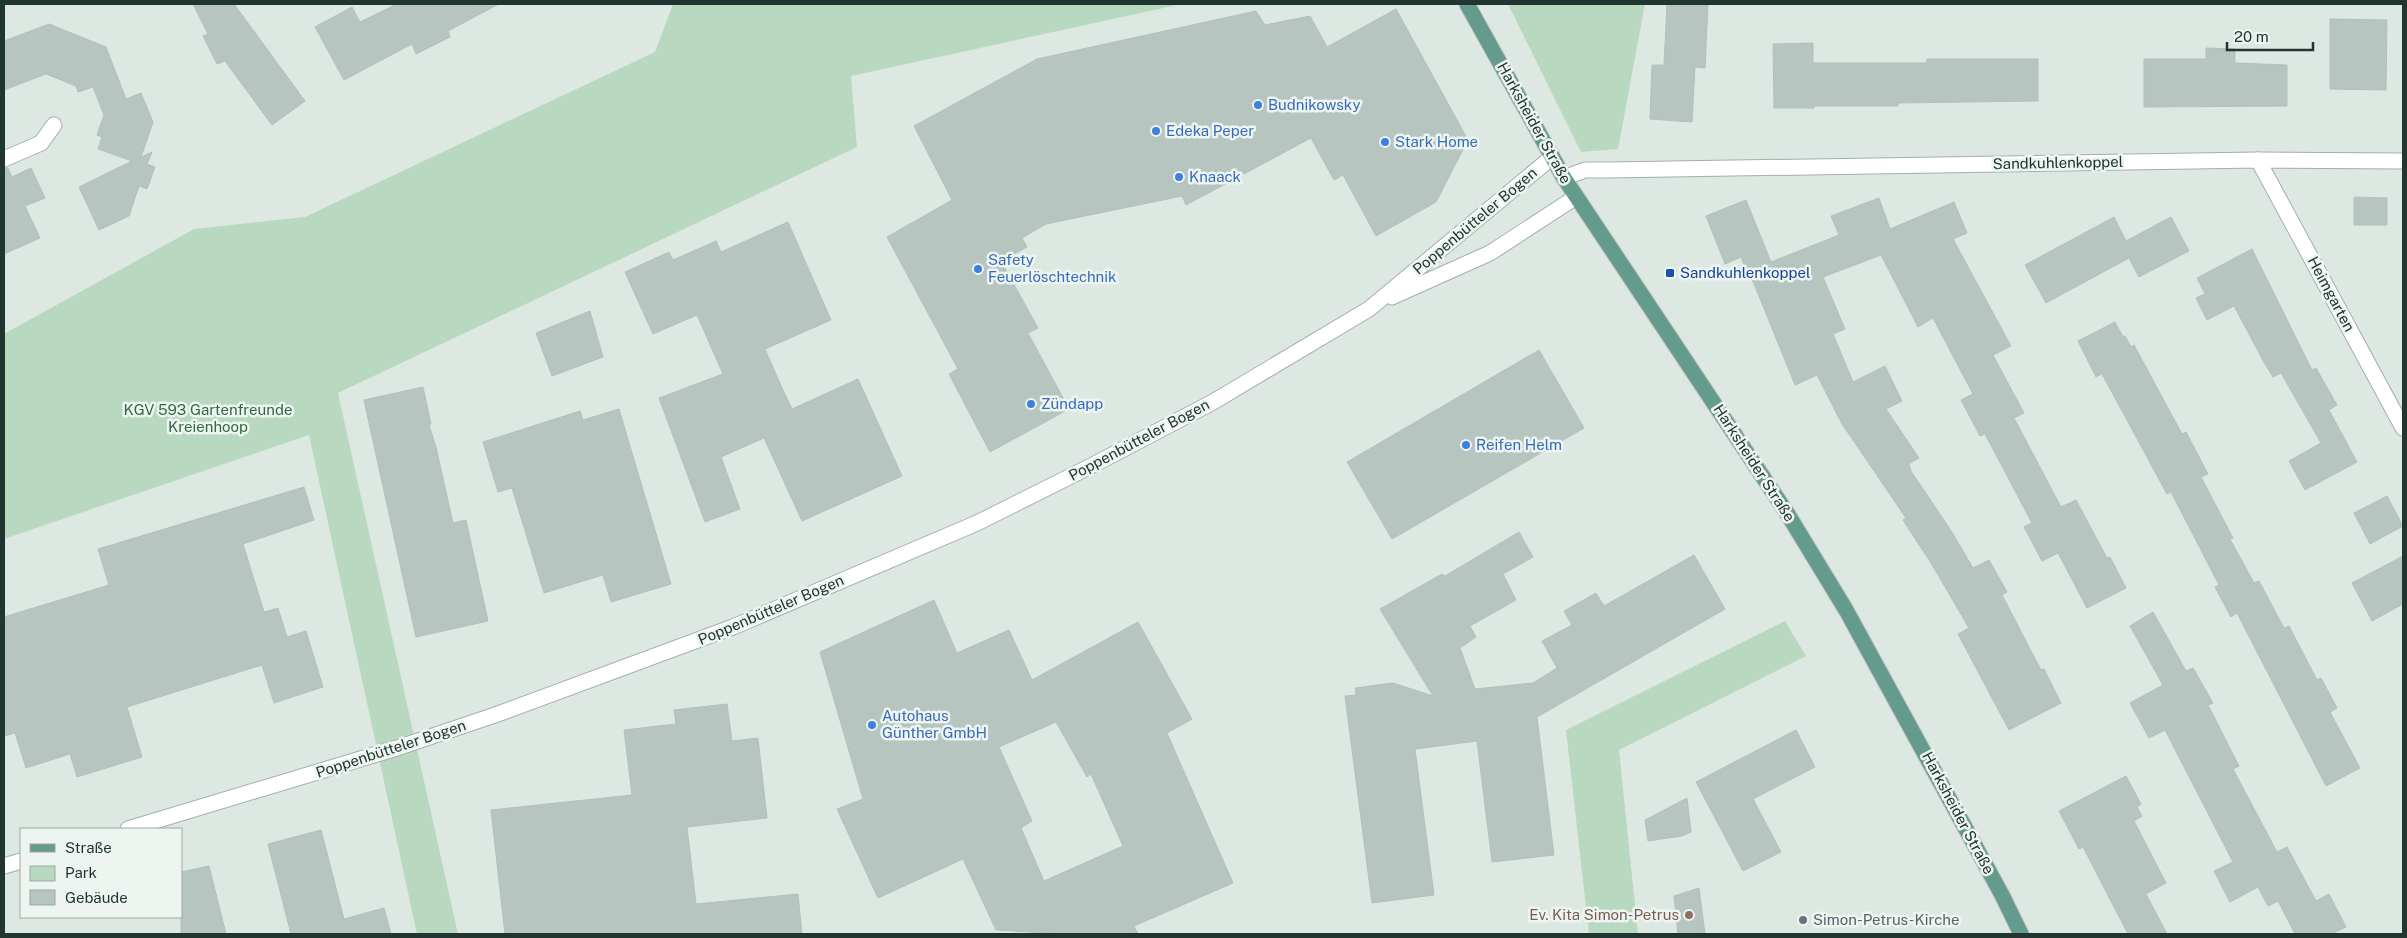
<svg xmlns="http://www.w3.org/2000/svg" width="2407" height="938" viewBox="0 0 2407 938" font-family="'Public Sans',sans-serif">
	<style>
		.green { fill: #b8d8c0 }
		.building { fill: #b6c5bf; stroke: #b1c1ba; fill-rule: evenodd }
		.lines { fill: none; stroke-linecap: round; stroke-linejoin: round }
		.minor-casing { stroke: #a2afaa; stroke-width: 17 }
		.major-casing { stroke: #bcc3c1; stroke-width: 17 }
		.minor { stroke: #fff; stroke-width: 15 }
		.major { stroke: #659b8d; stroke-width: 15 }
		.shop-dot { fill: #3f7fe0; stroke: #eef5f1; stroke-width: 2 }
		.transit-dot { fill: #1a4fb4; stroke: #eef5f1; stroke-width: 2 }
		.education-dot { fill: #8d6e63; stroke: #eef5f1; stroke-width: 2 }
		.worship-dot { fill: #6b7280; stroke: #eef5f1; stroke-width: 2 }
		.labels { text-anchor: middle; stroke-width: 5; stroke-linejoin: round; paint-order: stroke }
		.shop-label { font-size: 15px; fill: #366cbe; stroke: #eef5f1; text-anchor: start }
		.street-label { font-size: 15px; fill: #213630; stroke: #eef5f1 }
		.transit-label { font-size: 15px; fill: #164399; stroke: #eef5f1; text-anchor: start }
		.park-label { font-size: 15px; fill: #2e6a45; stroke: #eef5f1 }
		.education-label { font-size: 15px; fill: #785e54; stroke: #eef5f1; text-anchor: end }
		.worship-label { font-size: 15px; fill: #5b616d; stroke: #eef5f1; text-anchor: start }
	</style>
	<rect width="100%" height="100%" fill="#dee8e3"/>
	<!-- green -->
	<g class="green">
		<path d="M 673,4 L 1182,4 L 851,76 L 857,147 L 338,393 L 458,934 L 417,934 L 309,435 L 4,539 L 4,334 L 194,229 L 305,217 L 655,52 Z"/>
		<path d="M 1508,4 L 1645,4 L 1618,149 L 1581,152 Z"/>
		<path d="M 1785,621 L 1806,656 L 1619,750 L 1638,934 L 1589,934 L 1566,730 Z"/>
	</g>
	<!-- building -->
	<g class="building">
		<path d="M 193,4 L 234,4 L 305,101 L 272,125 L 225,61 L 217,64 L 203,36 L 208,34 Z"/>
		<path d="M 397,4 L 499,4 L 448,31 L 450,37 L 416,54 L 412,44 L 344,80 L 315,27 L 352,7 L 360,22 Z"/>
		<path d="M 1667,4 L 1708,4 L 1705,68 L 1695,67 L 1692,122 L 1650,119 L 1652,65 L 1664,65 Z"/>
		<path d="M 1396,9 L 1468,140 L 1436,202 L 1376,236 L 1343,175 L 1334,180 L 1311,138 L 1186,205 L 1182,196 L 1046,224 L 1022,238 L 1027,247 L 1001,261 L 1038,328 L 1028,333 L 1069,409 L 990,452 L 949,374 L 958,369 L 887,237 L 952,200 L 914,126 L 1037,59 L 1256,11 L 1265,25 L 1310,16 L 1327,47 Z"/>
		<path d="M 2330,19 L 2387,20 L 2386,90 L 2330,89 Z"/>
		<path d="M 49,24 L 106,47 L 126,99 L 141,93 L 153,122 L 141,157 L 152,152 L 147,164 L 155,167 L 147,189 L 139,186 L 129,216 L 99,230 L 79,187 L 132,161 L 98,149 L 102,137 L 97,135 L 104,115 L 93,87 L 78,92 L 76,86 L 46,74 L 4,90 L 4,41 Z"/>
		<path d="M 1813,43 L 1813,63 L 1927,63 L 1927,59 L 2038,59 L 2038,101 L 1898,103 L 1898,106 L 1814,106 L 1814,108 L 1774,108 L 1773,44 Z"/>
		<path d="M 2206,48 L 2235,49 L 2235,63 L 2287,65 L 2287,106 L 2144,107 L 2144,59 L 2206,59 Z"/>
		<path d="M 4,168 L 8,168 L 12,177 L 31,168 L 45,198 L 25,206 L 40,238 L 4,254 Z"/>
		<path d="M 2354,197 L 2387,198 L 2387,225 L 2354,225 Z"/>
		<path d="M 1879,198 L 1890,229 L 1954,202 L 1967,233 L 1953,239 L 2011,346 L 1993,355 L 2024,413 L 2014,418 L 2061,507 L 2076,500 L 2107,558 L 2110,557 L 2126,588 L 2087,608 L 2058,553 L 2042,561 L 2024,527 L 2032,523 L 1985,434 L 1980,436 L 1961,400 L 1973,394 L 1933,318 L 1918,327 L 1881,255 L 1823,277 L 1845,329 L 1833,334 L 1853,382 L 1885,366 L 1902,401 L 1886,409 L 1919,458 L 1909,464 L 1911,471 L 1950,529 L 1973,568 L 1989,560 L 2007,592 L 2002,595 L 2041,670 L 2044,669 L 2061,703 L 2009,730 L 1958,634 L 1969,628 L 1931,563 L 1903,520 L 1906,518 L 1842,424 L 1817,375 L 1795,385 L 1750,274 L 1748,275 L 1741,257 L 1725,264 L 1706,216 L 1746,200 L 1771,262 L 1839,235 L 1831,216 Z"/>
		<path d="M 2114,217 L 2126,241 L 2171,217 L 2189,251 L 2139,277 L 2129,258 L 2046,303 L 2025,265 Z"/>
		<path d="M 788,222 L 831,320 L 765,349 L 782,388 L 792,409 L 858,379 L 902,476 L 802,521 L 764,438 L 721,457 L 740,509 L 705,522 L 659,398 L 723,374 L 697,315 L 653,334 L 625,272 L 669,252 L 673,260 L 716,241 L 721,252 Z"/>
		<path d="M 2252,249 L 2312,370 L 2316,368 L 2337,405 L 2329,410 L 2357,462 L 2305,490 L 2289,461 L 2321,443 L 2281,373 L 2273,377 L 2265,364 L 2234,306 L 2207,320 L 2196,298 L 2205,294 L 2197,278 Z"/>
		<path d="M 590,311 L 603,357 L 552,376 L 536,333 Z"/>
		<path d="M 2115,322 L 2123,337 L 2125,336 L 2131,347 L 2134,345 L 2182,434 L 2186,432 L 2208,474 L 2201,477 L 2233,538 L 2230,539 L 2254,583 L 2259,581 L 2284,628 L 2289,626 L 2317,680 L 2321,678 L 2337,708 L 2330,712 L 2360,768 L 2326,786 L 2237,613 L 2231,617 L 2215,587 L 2219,585 L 2171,492 L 2167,494 L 2102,374 L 2096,377 L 2078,341 Z"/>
		<path d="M 1539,350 L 1584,428 L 1392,539 L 1347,462 Z"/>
		<path d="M 423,387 L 431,424 L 429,425 L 436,447 L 453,523 L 466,520 L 488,621 L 416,637 L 364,400 Z"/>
		<path d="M 619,409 L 671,584 L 611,602 L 603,575 L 544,593 L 512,488 L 498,492 L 483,442 L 580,411 L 583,420 Z"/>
		<path d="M 304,487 L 314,520 L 243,544 L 264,612 L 278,608 L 287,637 L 306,631 L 323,687 L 274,703 L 262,665 L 127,707 L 142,757 L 77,777 L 70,754 L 26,768 L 15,733 L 4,736 L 4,617 L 109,585 L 98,549 Z"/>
		<path d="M 2387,496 L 2403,526 L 2370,544 L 2354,513 Z"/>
		<path d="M 1519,532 L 1533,557 L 1503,574 L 1516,600 L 1470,626 L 1476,637 L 1460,648 L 1475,689 L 1533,683 L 1557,668 L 1542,641 L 1572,625 L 1564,611 L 1596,593 L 1604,606 L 1694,555 L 1725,609 L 1537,717 L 1554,855 L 1492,862 L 1477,741 L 1415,749 L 1434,895 L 1372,903 L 1345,696 L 1356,695 L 1355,688 L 1393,683 L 1433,696 L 1380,609 L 1442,574 L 1445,576 Z"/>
		<path d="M 2403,556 L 2403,604 L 2372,621 L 2352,583 Z"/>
		<path d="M 934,600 L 957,653 L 1009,630 L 1032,680 L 1138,622 L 1192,719 L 1167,733 L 1233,883 L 1134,926 L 1138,934 L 1063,934 L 996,930 L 963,859 L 878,898 L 837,809 L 863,799 L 820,652 ZM 1056,722 L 1087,777 L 1091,774 L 1123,846 L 1044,881 L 1021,828 L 1032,821 L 999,747 Z"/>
		<path d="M 2153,612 L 2186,671 L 2193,668 L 2213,703 L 2208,705 L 2239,766 L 2233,769 L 2277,852 L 2287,847 L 2316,901 L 2329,894 L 2346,927 L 2331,934 L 2295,934 L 2278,901 L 2268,906 L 2258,887 L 2230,902 L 2214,871 L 2233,862 L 2165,730 L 2149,738 L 2130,703 L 2163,685 L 2130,626 Z"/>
		<path d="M 727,704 L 732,741 L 758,738 L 767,818 L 687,827 L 696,904 L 798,894 L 802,934 L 505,934 L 491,810 L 632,795 L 624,730 L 676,724 L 674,710 Z"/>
		<path d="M 1796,730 L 1815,767 L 1753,799 L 1781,852 L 1743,871 L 1696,782 Z"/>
		<path d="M 2126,776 L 2141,804 L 2137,807 L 2142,816 L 2134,821 L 2166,883 L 2146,894 L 2167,934 L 2128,934 L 2083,847 L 2079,849 L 2059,811 Z"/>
		<path d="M 1687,798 L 1691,832 L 1682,836 L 1648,841 L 1645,820 Z"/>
		<path d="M 321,830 L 344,919 L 384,908 L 391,934 L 291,934 L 268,844 Z"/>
		<path d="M 209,866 L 226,934 L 181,934 L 181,872 Z"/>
		<path d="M 1699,888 L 1705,934 L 1678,934 L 1674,896 Z"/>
	</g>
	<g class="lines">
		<defs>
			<g id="minor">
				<path d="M 4,159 L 41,143 L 54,125"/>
				<path d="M 2258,160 L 2403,428"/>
				<path d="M 1564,178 L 1585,170 L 1608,170 L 2258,160 L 2403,161"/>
				<path d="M 1392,297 L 1490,253 L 1576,197"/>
				<path d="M 128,829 L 397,748 L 495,715 L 733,627 L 977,523 L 1095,464 L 1213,402 L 1369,309 L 1551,158"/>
				<path d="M 4,866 L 21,861"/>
			</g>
			<path id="major" d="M 1467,4 L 1564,178 L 1787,513 L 1846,610 L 2002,895 L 2021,934"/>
		</defs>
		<!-- minor casing -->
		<use href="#minor" class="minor-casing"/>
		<!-- major casing -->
		<use href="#major" class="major-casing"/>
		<!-- minor -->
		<use href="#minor" class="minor"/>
		<!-- major -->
		<use href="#major" class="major"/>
	</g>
	<!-- markers -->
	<g class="shop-dot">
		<circle cx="1258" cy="105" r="5"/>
		<circle cx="1156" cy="131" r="5"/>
		<circle cx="1385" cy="142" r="5"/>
		<circle cx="1179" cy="177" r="5"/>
		<circle cx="978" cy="269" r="5"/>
		<circle cx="1031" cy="404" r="5"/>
		<circle cx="1466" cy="445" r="5"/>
		<circle cx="872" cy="725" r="5"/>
	</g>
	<rect class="transit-dot" x="1665" y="268" width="10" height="10" rx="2.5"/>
	<circle class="education-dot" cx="1689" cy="915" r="5"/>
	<circle class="worship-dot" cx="1803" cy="920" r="5"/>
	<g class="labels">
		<!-- shop labels -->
		<g class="shop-label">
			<text x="1268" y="110">Budnikowsky</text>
			<text x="1166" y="136">Edeka Peper</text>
			<text x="1395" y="147">Stark Home</text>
			<text x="1189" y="182">Knaack</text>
			<text x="988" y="265">Safety<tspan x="988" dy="17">Feuerlöschtechnik</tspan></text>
			<text x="1041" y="409">Zündapp</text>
			<text x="1476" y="450">Reifen Helm</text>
			<text x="882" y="721">Autohaus<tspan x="882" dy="17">Günther GmbH</tspan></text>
		</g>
		<!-- street labels -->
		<g class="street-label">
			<text transform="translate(1534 123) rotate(61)" y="5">Harksheider Straße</text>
			<text transform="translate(2058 163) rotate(-1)" y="5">Sandkuhlenkoppel</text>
			<text transform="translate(1475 221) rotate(-40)" y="5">Poppenbütteler Bogen</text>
			<text transform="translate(2331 294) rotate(62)" y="5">Heimgarten</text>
			<text transform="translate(1139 440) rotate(-28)" y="5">Poppenbütteler Bogen</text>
			<text transform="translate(1754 463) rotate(57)" y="5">Harksheider Straße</text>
			<text transform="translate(771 610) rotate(-23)" y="5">Poppenbütteler Bogen</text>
			<text transform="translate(391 749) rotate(-18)" y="5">Poppenbütteler Bogen</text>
			<text transform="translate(1958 813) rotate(62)" y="5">Harksheider Straße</text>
		</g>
		<!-- transit labels -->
		<g class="transit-label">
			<text x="1680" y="278">Sandkuhlenkoppel</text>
		</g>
		<!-- park labels -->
		<g class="park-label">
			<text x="208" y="415">KGV 593 Gartenfreunde<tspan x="208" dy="17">Kreienhoop</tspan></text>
		</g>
		<!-- education labels -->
		<g class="education-label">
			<text x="1679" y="920">Ev. Kita Simon-Petrus</text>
		</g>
		<!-- worship labels -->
		<g class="worship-label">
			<text x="1813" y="925">Simon-Petrus-Kirche</text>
		</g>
	</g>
	<!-- border -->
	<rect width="2407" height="938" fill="none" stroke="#213630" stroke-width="10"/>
	<!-- legend -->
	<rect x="20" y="828" width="162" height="90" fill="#eef5f1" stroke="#9ca9a4"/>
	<rect x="30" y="844" width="25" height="8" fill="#659b8d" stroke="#9ca9a4"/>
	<text x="65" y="853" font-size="15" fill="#213630">Straße</text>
	<rect x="30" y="866" width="25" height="15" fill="#b8d8c0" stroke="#9ca9a4"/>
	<text x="65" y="878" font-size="15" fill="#213630">Park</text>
	<rect x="30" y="890" width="25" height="15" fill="#b6c5bf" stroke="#9ca9a4"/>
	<text x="65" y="903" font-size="15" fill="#213630">Gebäude</text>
	<!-- scale -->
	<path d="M2227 42v8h86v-8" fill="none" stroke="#213630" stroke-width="2.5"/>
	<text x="2234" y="42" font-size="15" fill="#213630" stroke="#eef5f1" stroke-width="4" paint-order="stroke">20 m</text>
</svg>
